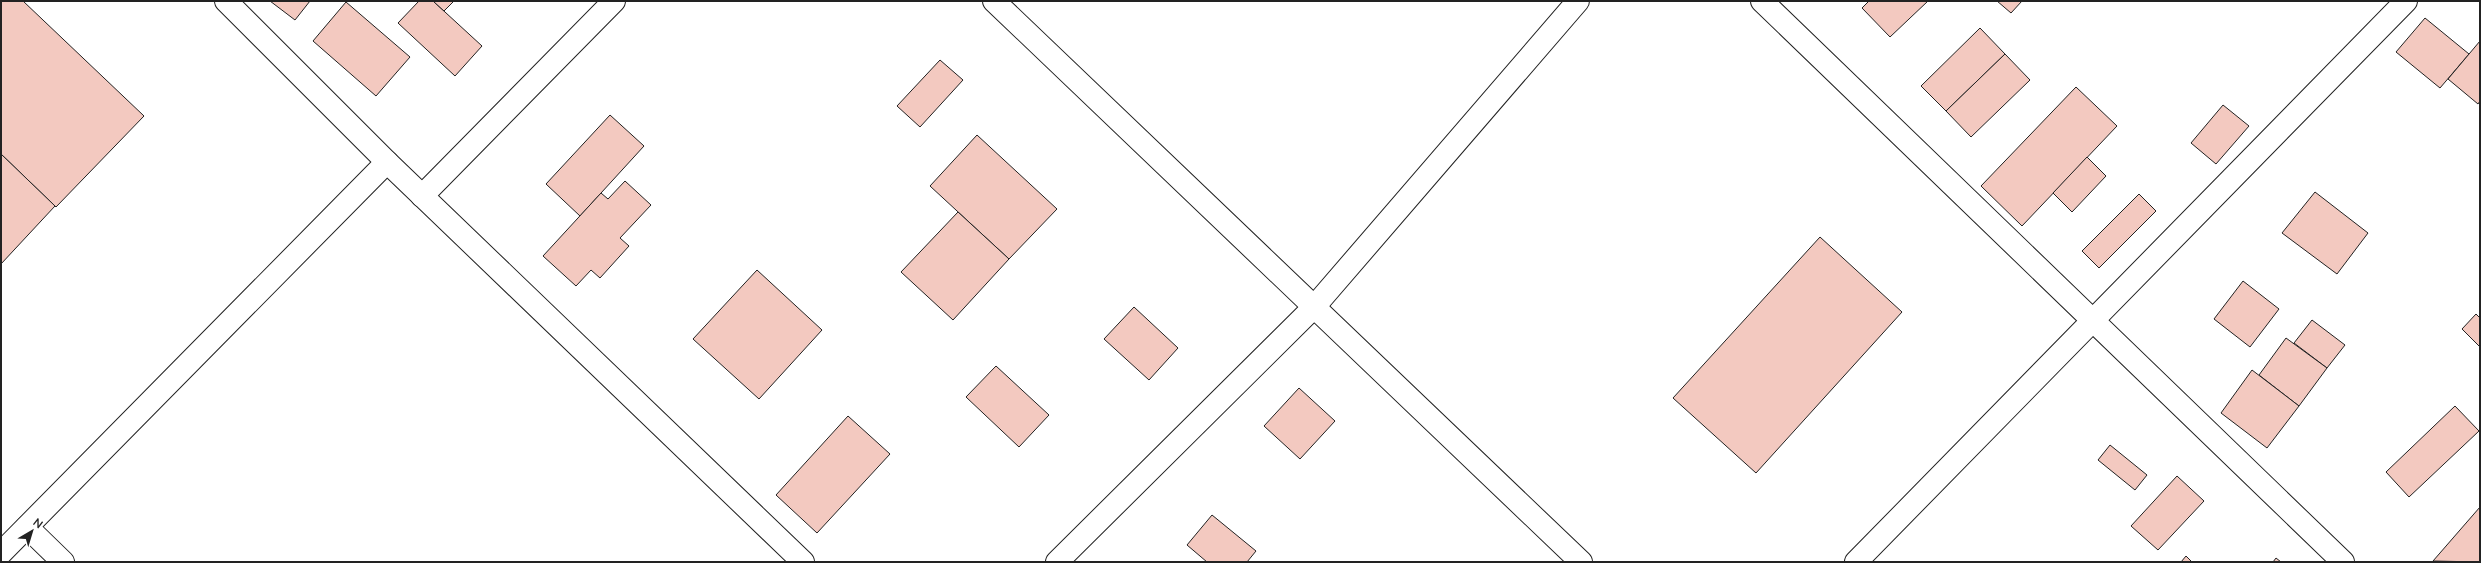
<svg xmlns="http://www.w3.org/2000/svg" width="2481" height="563" viewBox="0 0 2481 563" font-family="Lato,sans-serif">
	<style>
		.building { fill: #f3c9c0; stroke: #222 }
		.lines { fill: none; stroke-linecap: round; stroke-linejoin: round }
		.street-casing { stroke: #222; stroke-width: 24 }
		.street { stroke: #fff; stroke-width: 22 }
	</style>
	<rect width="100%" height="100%" fill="#fff"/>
	<!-- building -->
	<g class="building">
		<path d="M 1,1 L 23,1 L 144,116 L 56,207 L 1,154 Z"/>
		<path d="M 270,1 L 310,1 L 295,20 Z"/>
		<path d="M 419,1 L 433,1 L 482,46 L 455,76 L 398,23 Z"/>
		<path d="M 433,1 L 454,1 L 444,11 Z"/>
		<path d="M 1869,1 L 1928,1 L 1890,37 L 1862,8 Z"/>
		<path d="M 1997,1 L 2022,1 L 2011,13 Z"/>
		<path d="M 346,2 L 410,57 L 376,96 L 313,41 Z"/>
		<path d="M 2425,18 L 2469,54 L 2440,88 L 2396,52 Z"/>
		<path d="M 1980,28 L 2005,54 L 1946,111 L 1921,86 Z"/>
		<path d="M 2480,41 L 2480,101 L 2478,104 L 2448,79 Z"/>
		<path d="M 2005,54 L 2030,80 L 1971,137 L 1946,111 Z"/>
		<path d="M 940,60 L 963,80 L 920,127 L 897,106 Z"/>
		<path d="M 2076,87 L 2117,126 L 2022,226 L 1981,186 Z"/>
		<path d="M 2223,105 L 2249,126 L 2216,164 L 2191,143 Z"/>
		<path d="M 610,115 L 644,146 L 580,216 L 546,184 Z"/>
		<path d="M 977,135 L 1057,209 L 1009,259 L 930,186 Z"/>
		<path d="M 1,154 L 55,206 L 1,264 Z"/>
		<path d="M 2087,157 L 2106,176 L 2072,212 L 2053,193 Z"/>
		<path d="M 625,181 L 651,205 L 620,238 L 629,246 L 600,278 L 591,270 L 576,286 L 543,256 L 601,193 L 608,199 Z"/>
		<path d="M 2315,192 L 2368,233 L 2337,274 L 2282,233 Z"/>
		<path d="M 2139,194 L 2156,211 L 2099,268 L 2082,251 Z"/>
		<path d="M 958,212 L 1009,259 L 953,320 L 901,272 Z"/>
		<path d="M 1820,237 L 1902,312 L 1756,473 L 1673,398 Z"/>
		<path d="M 757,270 L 822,330 L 759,399 L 693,339 Z"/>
		<path d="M 2243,281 L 2279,309 L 2250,347 L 2214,319 Z"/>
		<path d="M 1134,307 L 1178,348 L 1149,380 L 1104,339 Z"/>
		<path d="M 2476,314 L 2480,318 L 2480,347 L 2462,329 Z"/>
		<path d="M 2312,320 L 2345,345 L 2327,368 L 2294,343 Z"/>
		<path d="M 2286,338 L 2327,368 L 2299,406 L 2259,375 Z"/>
		<path d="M 996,366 L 1049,415 L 1019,447 L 966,397 Z"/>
		<path d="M 2252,370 L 2299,406 L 2267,448 L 2221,413 Z"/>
		<path d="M 1299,388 L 1335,421 L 1300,459 L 1264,426 Z"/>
		<path d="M 2455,406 L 2479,431 L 2409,497 L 2386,472 Z"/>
		<path d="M 848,416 L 890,454 L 817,533 L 776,495 Z"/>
		<path d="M 2110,445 L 2147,475 L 2135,490 L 2098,460 Z"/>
		<path d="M 2177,476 L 2204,501 L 2158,550 L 2131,526 Z"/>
		<path d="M 2480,507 L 2480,562 L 2433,561 Z"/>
		<path d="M 1212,515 L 1256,551 L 1247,562 L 1207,562 L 1187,545 Z"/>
		<path d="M 2186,556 L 2192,562 L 2181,562 Z"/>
		<path d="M 2276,558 L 2281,562 L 2273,562 Z"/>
	</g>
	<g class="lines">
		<defs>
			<g id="street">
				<path d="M 226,1 L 387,162 L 803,562"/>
				<path d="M 994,1 L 1581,562"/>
				<path d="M 1762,1 L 2343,562"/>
				<path d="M 422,196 L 614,1"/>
				<path d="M 27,527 L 63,562"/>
				<path d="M 1,553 L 387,162"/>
				<path d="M 1057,562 L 1314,307 L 1578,1"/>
				<path d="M 1856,562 L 2406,1"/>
			</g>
		</defs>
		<!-- street casing -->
		<use href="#street" class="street-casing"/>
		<!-- street -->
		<use href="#street" class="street"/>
	</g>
	<!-- border -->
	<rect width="2481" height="563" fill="none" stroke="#222222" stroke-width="4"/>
	<!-- north arrow -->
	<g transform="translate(32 531) rotate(38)" stroke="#ffffff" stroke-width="3" paint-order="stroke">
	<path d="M0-3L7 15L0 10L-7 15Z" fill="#222222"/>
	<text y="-6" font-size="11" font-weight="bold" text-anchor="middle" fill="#222222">N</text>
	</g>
</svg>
